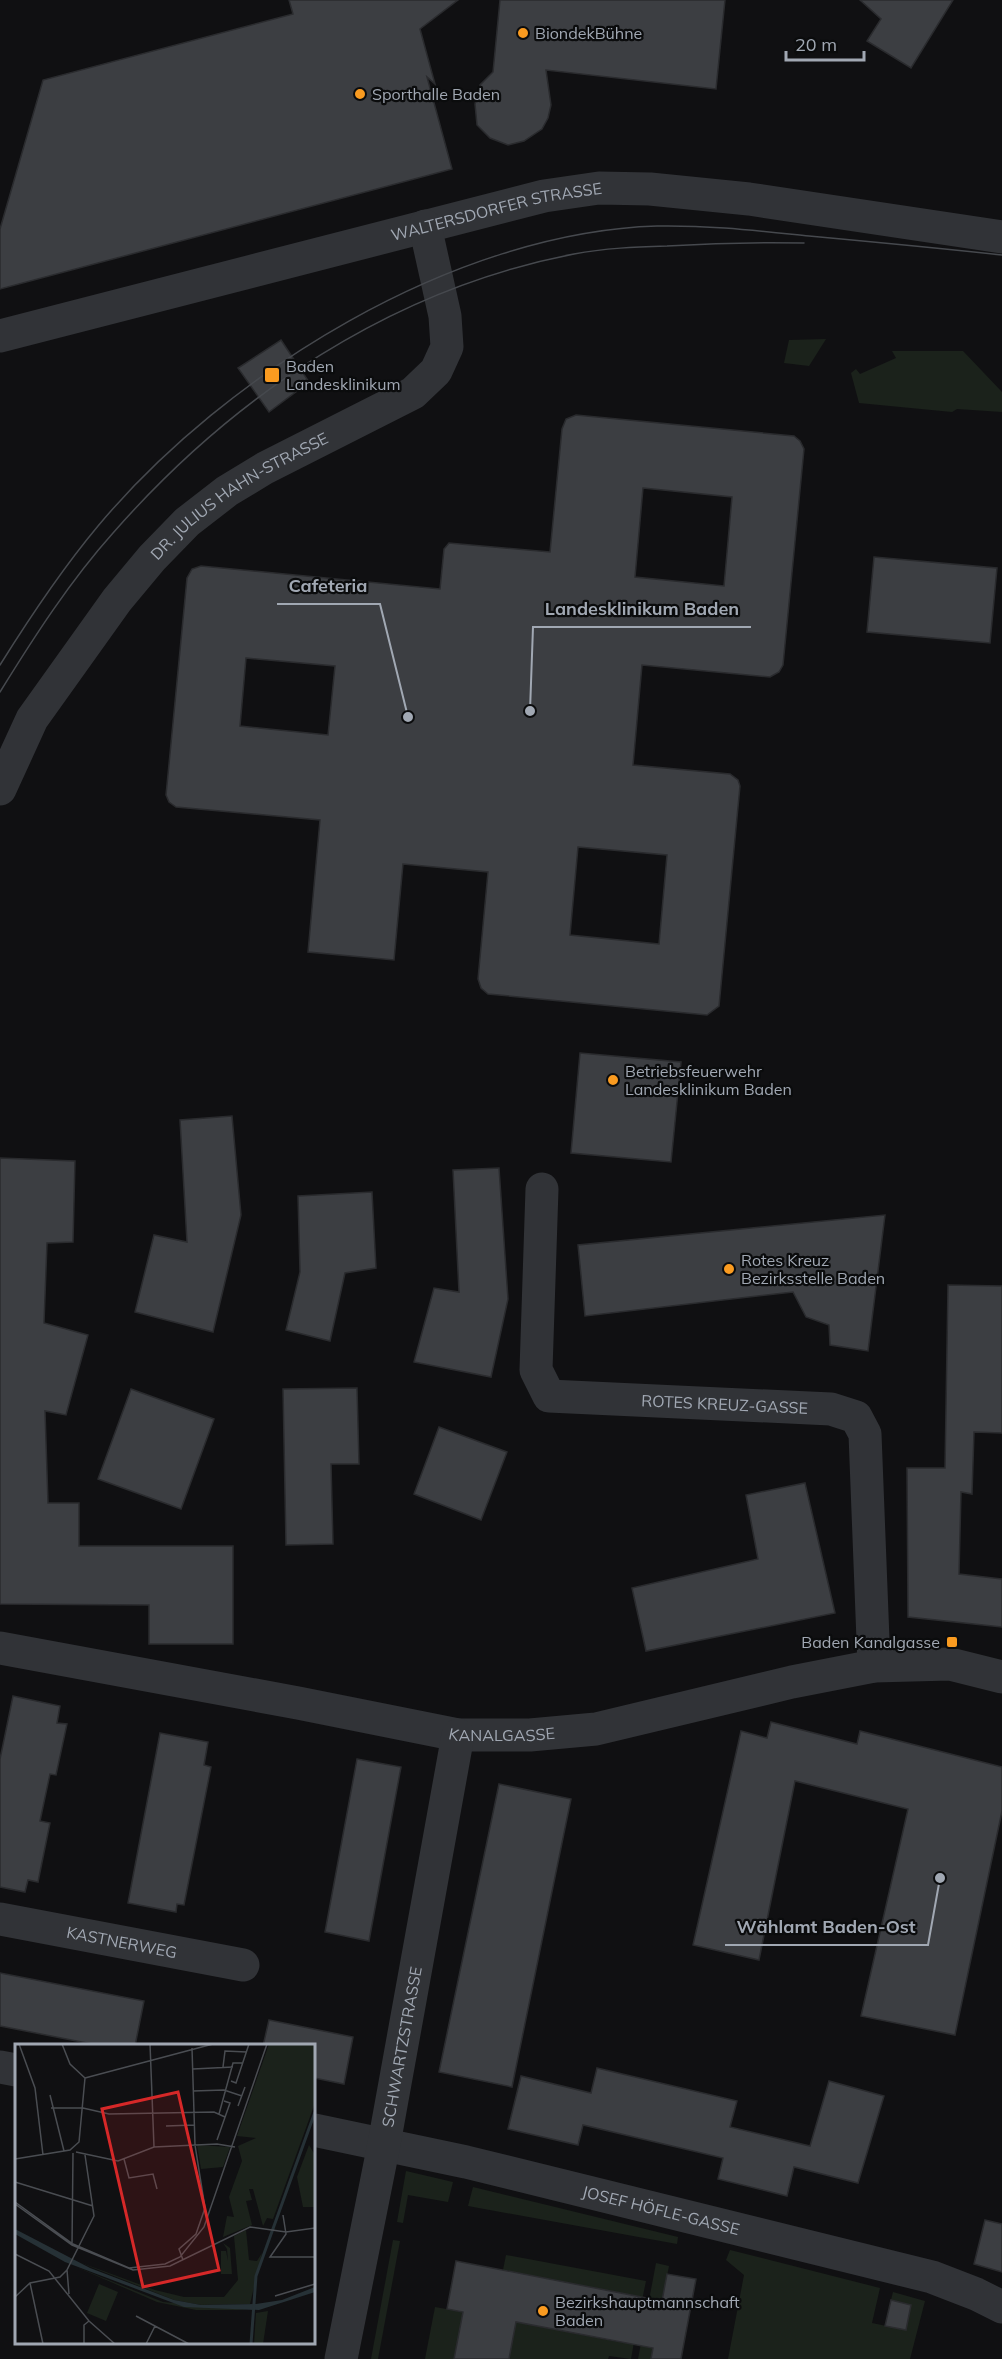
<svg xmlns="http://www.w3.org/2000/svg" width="1002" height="2359" viewBox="0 0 1002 2359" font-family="Mulish,sans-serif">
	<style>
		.green { fill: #1b221b }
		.building { fill: #3c3e42; stroke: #2a2b2e; stroke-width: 1.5; fill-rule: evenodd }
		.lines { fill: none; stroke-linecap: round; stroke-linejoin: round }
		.minor { stroke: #313337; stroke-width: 33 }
		.tram { stroke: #46494e; stroke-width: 1.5 }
		.poi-dot { fill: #fa9b20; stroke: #0b0c0d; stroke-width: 2 }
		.labels { text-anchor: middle; stroke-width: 4.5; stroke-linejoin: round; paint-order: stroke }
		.poi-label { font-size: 16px; fill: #a1a8b3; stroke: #0b0c0d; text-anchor: start }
		.street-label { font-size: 16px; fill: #a1a8b3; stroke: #0b0c0d }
		.inset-river { fill: none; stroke: #263136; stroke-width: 3 }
		.inset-road { fill: none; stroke: #4a4d52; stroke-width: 1.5 }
		.view { fill: #d62828; fill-opacity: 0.15; stroke: #d62828; stroke-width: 3 }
		.inset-edge { fill: none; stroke: #a1a8b3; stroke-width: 3 }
		.leader { fill: none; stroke: #a1a8b3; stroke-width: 2 }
		.callout-dot { fill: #a1a8b3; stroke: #0b0c0d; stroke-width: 2 }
		.callout-label { font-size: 18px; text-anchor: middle; font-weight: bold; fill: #a1a8b3; stroke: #0b0c0d; stroke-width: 4.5; stroke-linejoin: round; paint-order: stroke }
	</style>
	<rect width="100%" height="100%" fill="#101012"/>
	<!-- green -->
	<g class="green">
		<path d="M 826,339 L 809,366 L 784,363 L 789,340 Z"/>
		<path d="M 892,351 L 963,351 L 1002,392 L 1002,412 L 957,409 L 952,412 L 859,403 L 851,373 L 856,369 L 860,374 L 896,358 Z"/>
		<path d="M 406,2171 L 453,2182 L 448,2202 L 408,2195 L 403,2223 L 397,2222 Z"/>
		<path d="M 473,2187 L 678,2237 L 677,2244 L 468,2206 Z"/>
		<path d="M 393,2240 L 400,2241 L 378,2359 L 371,2359 Z"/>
		<path d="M 730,2250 L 880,2288 L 872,2323 L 906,2330 L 911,2305 L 891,2300 L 893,2292 L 925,2301 L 910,2359 L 728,2359 L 744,2275 L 726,2260 Z"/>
		<path d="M 506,2255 L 646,2281 L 639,2315 L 632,2295 L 503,2270 Z"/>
		<path d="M 656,2263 L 669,2266 L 651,2359 L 638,2359 Z"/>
		<path d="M 435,2307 L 463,2312 L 454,2359 L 425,2359 Z"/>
		<path d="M 516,2322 L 624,2343 L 637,2325 L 631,2359 L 609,2356 L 608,2359 L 509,2359 Z"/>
	</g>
	<!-- building -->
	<g class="building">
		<path d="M 289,0 L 458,0 L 420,29 L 435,84 L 427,77 L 452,169 L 0,289 L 0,229 L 43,80 L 293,14 Z"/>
		<path d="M 500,0 L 725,0 L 716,89 L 546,70 L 551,105 L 548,118 L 542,129 L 524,141 L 508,145 L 490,138 L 477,125 L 475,104 L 480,85 L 493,72 Z"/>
		<path d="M 860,0 L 953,0 L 911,68 L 867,41 L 881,19 Z"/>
		<path d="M 281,340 L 309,382 L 269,412 L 238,368 Z"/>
		<path d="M 576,415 L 794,436 L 800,441 L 804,449 L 783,665 L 779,672 L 770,677 L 642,665 L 633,765 L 730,774 L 738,780 L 740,786 L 719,1006 L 707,1015 L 488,994 L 481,988 L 478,979 L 488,872 L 403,864 L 394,960 L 308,952 L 320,820 L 176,807 L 169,802 L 166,795 L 187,578 L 192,569 L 201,566 L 440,589 L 444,549 L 449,543 L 550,552 L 562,429 L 566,419 ZM 643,488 L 732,497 L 724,586 L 635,577 ZM 246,658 L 335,666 L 328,735 L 240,726 ZM 578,847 L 667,855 L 659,944 L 570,935 Z"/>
		<path d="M 874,557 L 997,568 L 990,643 L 867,632 Z"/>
		<path d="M 580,1053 L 681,1062 L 671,1162 L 571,1153 Z"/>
		<path d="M 232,1116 L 241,1215 L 213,1332 L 135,1312 L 154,1235 L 187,1242 L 180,1120 Z"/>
		<path d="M 0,1158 L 75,1161 L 73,1242 L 47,1243 L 44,1323 L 88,1335 L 66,1415 L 45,1411 L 48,1503 L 79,1503 L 79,1546 L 233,1546 L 233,1644 L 149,1644 L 149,1605 L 0,1604 Z"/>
		<path d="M 499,1168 L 508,1299 L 491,1377 L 414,1362 L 434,1288 L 459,1292 L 453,1170 Z"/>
		<path d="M 372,1192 L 376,1268 L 345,1273 L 330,1341 L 286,1330 L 300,1272 L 298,1196 Z"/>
		<path d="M 885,1215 L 868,1351 L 830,1345 L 829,1325 L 806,1317 L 793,1292 L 585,1316 L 578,1245 Z"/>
		<path d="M 948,1285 L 1002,1286 L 1002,1433 L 974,1432 L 972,1494 L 961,1492 L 959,1574 L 1002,1579 L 1002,1627 L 908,1617 L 907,1468 L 945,1468 Z"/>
		<path d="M 357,1388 L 359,1464 L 331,1464 L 333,1544 L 286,1545 L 283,1389 Z"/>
		<path d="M 131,1389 L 214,1419 L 181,1509 L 98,1479 Z"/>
		<path d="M 439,1427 L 507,1452 L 481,1520 L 414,1494 Z"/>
		<path d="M 805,1483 L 835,1613 L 646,1651 L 632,1588 L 758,1559 L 746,1495 Z"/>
		<path d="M 13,1696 L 60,1706 L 57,1723 L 67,1724 L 56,1775 L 50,1774 L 40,1821 L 50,1823 L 38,1882 L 28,1880 L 25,1892 L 0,1887 L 0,1759 Z"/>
		<path d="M 771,1722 L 857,1744 L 860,1731 L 1002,1767 L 1002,1811 L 955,2035 L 861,2016 L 908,1809 L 795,1781 L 759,1960 L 693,1945 L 741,1731 L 767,1738 Z"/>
		<path d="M 160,1733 L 208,1742 L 204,1765 L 211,1767 L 184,1905 L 177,1904 L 176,1912 L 128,1903 Z"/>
		<path d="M 357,1759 L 401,1767 L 369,1941 L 325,1932 Z"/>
		<path d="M 499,1784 L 571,1799 L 512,2087 L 439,2072 Z"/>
		<path d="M 0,1973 L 144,2001 L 135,2046 L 102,2046 L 0,2026 Z"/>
		<path d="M 269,2020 L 353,2037 L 344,2084 L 314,2078 L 314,2046 L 263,2046 Z"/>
		<path d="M 597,2068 L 737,2101 L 730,2127 L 810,2146 L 829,2081 L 884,2096 L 858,2183 L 794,2167 L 787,2196 L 718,2179 L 723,2158 L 583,2125 L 578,2145 L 508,2129 L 521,2076 L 591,2093 Z"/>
		<path d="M 985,2220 L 1002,2224 L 1002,2272 L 974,2264 Z"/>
		<path d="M 456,2261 L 662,2301 L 667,2274 L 696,2279 L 681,2359 L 651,2359 L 653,2348 L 516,2322 L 509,2359 L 454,2359 L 463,2312 L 447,2309 Z"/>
		<path d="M 891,2300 L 911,2305 L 906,2330 L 885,2326 Z"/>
	</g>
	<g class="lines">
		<!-- minor -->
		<g class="minor">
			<path id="s1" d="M 0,336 L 544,196 L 599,188 L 650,189 L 749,199 L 1002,237"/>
			<path id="s2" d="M 0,789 L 32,719 L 117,600 L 152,558 L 187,522 L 227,491 L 265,468 L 413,393 L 436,371 L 447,347 L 445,316 L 425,226"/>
			<path id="s3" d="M 542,1189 L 536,1370 L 549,1396 L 831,1409 L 856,1417 L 865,1434 L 874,1666"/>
			<path id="s4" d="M 0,1648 L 298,1703 L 458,1735 L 530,1735 L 596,1729 L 792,1682 L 874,1666 L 950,1664 L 1002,1677"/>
			<path id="s5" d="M 0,1919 L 243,1965"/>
			<path d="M 0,2067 L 16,2070"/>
			<path id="s6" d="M 314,2130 L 466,2162 L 932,2277 L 976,2294 L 1002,2307"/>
			<path id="s7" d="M 341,2359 L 384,2144 L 458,1735"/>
		</g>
		<!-- tram -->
		<g class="tram">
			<path d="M 0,665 C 30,617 62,569 98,526 C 226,373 454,232 657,226 C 708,225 759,231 809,236 C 874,242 938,248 1002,255"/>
			<path d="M 0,692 C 34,637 70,581 113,533 C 234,395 392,289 574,254 C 605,248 636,247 667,246 C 713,243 758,242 804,243"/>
		</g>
	</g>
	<!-- markers -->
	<g class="poi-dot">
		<circle cx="523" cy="33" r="6"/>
		<circle cx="360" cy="94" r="6"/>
		<rect x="264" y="367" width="16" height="16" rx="3"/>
		<circle cx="613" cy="1080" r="6"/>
		<circle cx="729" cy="1269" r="6"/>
		<rect x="946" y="1636" width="12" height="12" rx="3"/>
		<circle cx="543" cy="2311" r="6"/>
	</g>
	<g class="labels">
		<!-- poi labels -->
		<g class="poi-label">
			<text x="535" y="39">BiondekBühne</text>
			<text x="372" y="100">Sporthalle Baden</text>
			<text x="286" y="372">Baden<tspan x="286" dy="18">Landesklinikum</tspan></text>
			<text x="625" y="1077">Betriebsfeuerwehr<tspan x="625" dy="18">Landesklinikum Baden</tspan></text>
			<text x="741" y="1266">Rotes Kreuz<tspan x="741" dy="18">Bezirksstelle Baden</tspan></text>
			<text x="940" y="1648" text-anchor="end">Baden Kanalgasse</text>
			<text x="555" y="2308">Bezirkshauptmannschaft<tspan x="555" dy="18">Baden</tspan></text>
		</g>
		<!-- street labels -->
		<g class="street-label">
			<text dy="6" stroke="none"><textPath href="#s1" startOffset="512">WALTERSDORFER STRASSE</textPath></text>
			<text dy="6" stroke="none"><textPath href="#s2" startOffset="386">DR. JULIUS HAHN-STRASSE</textPath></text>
			<text dy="6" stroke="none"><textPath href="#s3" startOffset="386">ROTES KREUZ-GASSE</textPath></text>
			<text dy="6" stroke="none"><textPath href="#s4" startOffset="510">KANALGASSE</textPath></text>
			<text dy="6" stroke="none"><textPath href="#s5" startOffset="124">KASTNERWEG</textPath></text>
			<text dy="6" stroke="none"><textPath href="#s7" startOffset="318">SCHWARTZSTRASSE</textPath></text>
			<text dy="6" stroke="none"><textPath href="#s6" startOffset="356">JOSEF HÖFLE-GASSE</textPath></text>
		</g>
	</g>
	<!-- overview -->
	<g transform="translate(15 2044)">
		<rect width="300" height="300" fill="#101012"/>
		<path d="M 254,0 L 300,0 L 300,59 L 258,175 L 252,174 L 248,182 L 238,145 L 234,145 L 237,156 L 231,157 L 237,181 L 208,193 L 212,172 L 219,173 L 214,153 L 227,117 L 223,102 L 241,94 L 222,92 ZM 182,101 L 215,103 L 208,123 L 186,125 ZM 294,101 L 300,111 L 300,163 L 288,163 L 282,133 ZM 231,186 L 234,216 L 242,217 L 247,209 L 235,260 L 186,261 L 159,256 L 61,217 L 140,246 L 169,253 L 209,253 L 223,236 L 219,192 ZM 208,199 L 215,204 L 217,230 L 206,230 L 206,207 L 211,207 L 213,217 L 212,205 ZM 59,222 L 148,258 L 233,266 L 181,266 L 142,258 ZM 84,240 L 103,248 L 91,277 L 72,269 ZM 253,267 L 248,300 L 239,300 L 241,269 Z" fill="#1b221b"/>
		<path d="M 0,185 L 75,224 L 159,256 L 186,261 L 241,260 L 267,256 L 300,243 L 300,248 L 244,266 L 169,263 L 50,218 L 0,190 Z" fill="#263136"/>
		<path class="inset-river" d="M 236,300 L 241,232 L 300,68"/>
		<path class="inset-road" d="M 4,0 L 20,44 L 28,111M 135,0 L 139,103M 208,23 L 210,7 L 232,8M 178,25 L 218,23M 70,34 L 198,0M 216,37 L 221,39 L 234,0M 178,47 L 209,46 L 227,52M 35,51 L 49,107M 223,62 L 230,43M 36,64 L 68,64 L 94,70 L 199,68 L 210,73M 204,70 L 218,19 L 228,19M 151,82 L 179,81M 202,96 L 215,59 L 209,57M 61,108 L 103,117 L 139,103 L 202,100 L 220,103M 0,115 L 55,106 L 64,98 L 70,34 L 55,20 L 47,0M 109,115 L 114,134 L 138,130 L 142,145M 0,138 L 78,162M 0,158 L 58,200 L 114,224 L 150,220 L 165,213 L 189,183 L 252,0M 0,160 L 57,201 L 118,226 L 155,222 L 235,183 L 271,188 L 300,184M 268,171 L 271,190 L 255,213 L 300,213M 57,201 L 58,109M 0,210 L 34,227 L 74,277 L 100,300M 168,216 L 164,205 L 181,190 L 190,164 L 180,101 L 177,4M 15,239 L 28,300M 54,250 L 52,226 L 79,172 L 70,111M 260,252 L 300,240M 0,253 L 15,239 L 45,233 L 52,226M 121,272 L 174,300M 69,300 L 69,281 L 74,277M 131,300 L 140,282"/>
		<path class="view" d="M 163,48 L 204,226 L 128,243 L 87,65 Z"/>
		<rect width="300" height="300" class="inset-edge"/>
	</g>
	<!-- callouts -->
	<path class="leader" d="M408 717L380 604H277M530 711L533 627H751M940 1878L928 1945H725"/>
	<g class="callout-dot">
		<circle cx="408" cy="717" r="6"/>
		<circle cx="530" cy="711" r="6"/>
		<circle cx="940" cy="1878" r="6"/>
	</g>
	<g class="callout-label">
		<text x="328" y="592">Cafeteria</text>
		<text x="642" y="615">Landesklinikum Baden</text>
		<text x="826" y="1933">Wählamt Baden-Ost</text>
	</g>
	<!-- scale -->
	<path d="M786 51v9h78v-9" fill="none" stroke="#a1a8b3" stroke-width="3"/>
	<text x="795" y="51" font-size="18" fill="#a1a8b3" stroke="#0b0c0d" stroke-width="4.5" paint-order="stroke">20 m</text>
</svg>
